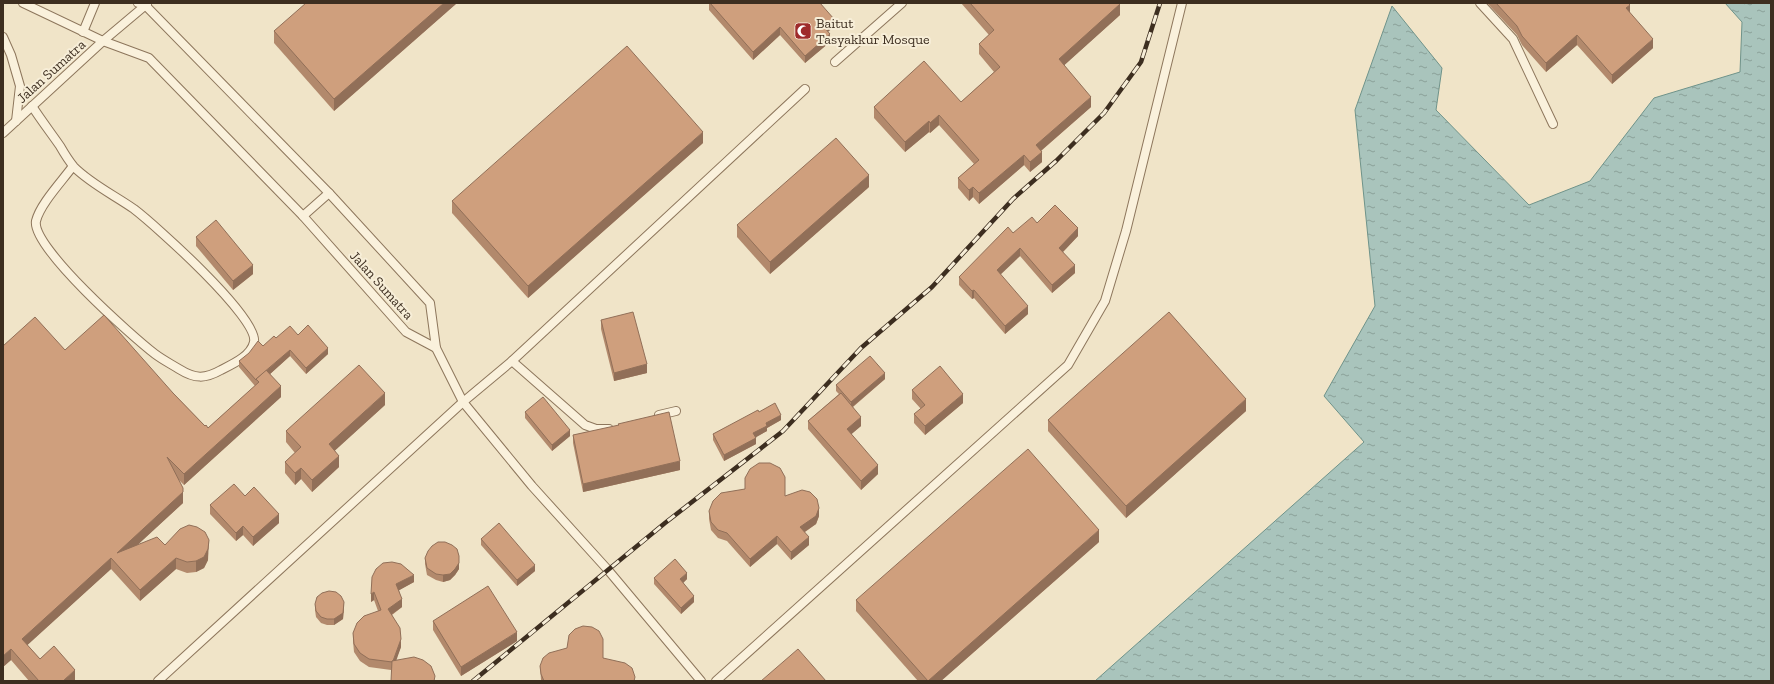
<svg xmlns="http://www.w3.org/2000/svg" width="1774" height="684" viewBox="0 0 1774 684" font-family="'Zilla Slab',serif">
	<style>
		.water { fill: url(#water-ripples); stroke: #6f938a }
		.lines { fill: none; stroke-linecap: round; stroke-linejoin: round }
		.service-casing { stroke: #8d765c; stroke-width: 10 }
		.service { stroke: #faf1dc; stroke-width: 8 }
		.rail-casing { stroke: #3d2e20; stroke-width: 4.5 }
		.rail { stroke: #f7eed8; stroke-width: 3; stroke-dasharray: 9; stroke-linecap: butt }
		.wall { fill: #b2896c }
		.shaded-wall { fill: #916f58 }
		.building { fill: #cf9f7d; stroke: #916f58 }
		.labels { text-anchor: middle; stroke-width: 4; stroke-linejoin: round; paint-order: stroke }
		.poi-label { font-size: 14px; fill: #3d2e20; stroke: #f7eed8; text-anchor: start }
		.street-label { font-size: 14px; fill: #3d2e20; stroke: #f7eed8 }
	</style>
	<defs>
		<pattern id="water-ripples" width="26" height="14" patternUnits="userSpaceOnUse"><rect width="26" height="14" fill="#a9c4bc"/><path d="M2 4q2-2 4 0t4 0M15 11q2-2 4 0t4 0" fill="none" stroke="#8ba098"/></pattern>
	</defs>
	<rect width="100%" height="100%" fill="#f0e4c8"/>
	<!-- water -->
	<path class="water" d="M 1725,3 L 1771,3 L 1771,681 L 1095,681 L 1364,442 L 1324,396 L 1375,306 L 1355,110 L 1392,6 L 1442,68 L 1436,110 L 1529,205 L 1590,181 L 1654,98 L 1740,72 L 1742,22 Z"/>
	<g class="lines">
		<defs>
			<g id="service">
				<path d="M 23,3 L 103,41 L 149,58 L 303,216 L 406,332 L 436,348"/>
				<path d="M 138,3 L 145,5 L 329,193 L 430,303 L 436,348 L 463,402 L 532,486 L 608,570 L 701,681"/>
				<path d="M 1480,3 L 1513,39 L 1553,124"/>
				<path d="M 83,32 L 95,3"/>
				<path d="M 3,37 L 11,55 L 20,86 L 16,121"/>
				<path d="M 835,62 L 902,3"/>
				<path d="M 32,106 C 41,120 51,133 60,146 C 64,153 69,161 74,167 C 91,184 114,195 134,209 C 155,225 259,318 254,342 C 251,356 233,364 221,370 C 205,379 195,379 179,369 C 171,364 163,360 155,354 C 133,337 31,247 36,221 C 40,204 63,180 73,166"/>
				<path d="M 3,133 L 103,41 L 147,4"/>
				<path d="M 303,216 L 329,193"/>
				<path d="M 512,361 L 585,425 L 596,429 L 609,429"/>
				<path d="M 659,415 L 676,411"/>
				<path d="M 158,681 L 463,402 L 512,361 L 805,89"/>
				<path d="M 716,681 L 1068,365 L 1105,301 L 1126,231 L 1182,3"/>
			</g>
		</defs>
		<!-- service casing -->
		<use href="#service" class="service-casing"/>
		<!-- service -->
		<use href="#service" class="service"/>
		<defs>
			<path id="rail" d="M 473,681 L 665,523 L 783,431 L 861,348 L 932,287 L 1013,199 L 1056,161 L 1104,113 L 1141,62 L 1160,3"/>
		</defs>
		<!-- rail casing -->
		<use href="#rail" class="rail-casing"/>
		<!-- rail -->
		<use href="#rail" class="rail"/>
	</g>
	<!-- wall -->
	<g class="wall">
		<path d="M 457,3 L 334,111 L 274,43 L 274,31 Z"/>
		<path d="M 709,3 L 820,3 L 834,27 L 828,31 L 830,42 L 805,63 L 780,35 L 753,60 L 709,10 Z"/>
		<path d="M 961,3 L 1119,3 L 1120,15 L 1064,65 L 1091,107 L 1041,151 L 1042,162 L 1030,172 L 1024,165 L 979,204 L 973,197 L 969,201 L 958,188 L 958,178 L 974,164 L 939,125 L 930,133 L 929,132 L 905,152 L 874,118 L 874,107 L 961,102 L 994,72 L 979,54 L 979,44 L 989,35 Z"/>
		<path d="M 1487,3 L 1628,3 L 1630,13 L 1653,48 L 1612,84 L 1577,45 L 1546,72 L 1522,45 L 1517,35 Z"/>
		<path d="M 703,143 L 528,298 L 452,213 L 452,201 Z"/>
		<path d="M 869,187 L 770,274 L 737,237 L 737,225 Z"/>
		<path d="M 1037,223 L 1078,236 L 1063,252 L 1075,273 L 1052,293 L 1020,256 L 1000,274 L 1028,314 L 1005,334 L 974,298 L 972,299 L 959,285 L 959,277 L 1013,233 Z"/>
		<path d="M 196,237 L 253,274 L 233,290 L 196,246 Z"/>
		<path d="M 601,320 L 647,373 L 614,381 L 601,329 Z"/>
		<path d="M 298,335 L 328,354 L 306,374 L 290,356 L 270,374 L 281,397 L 184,485 L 179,480 L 183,503 L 137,545 L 165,545 L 208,560 L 204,568 L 196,572 L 187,573 L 176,569 L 140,601 L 111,569 L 27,645 L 40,659 L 75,681 L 29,681 L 11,660 L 3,667 L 65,350 L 173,393 L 205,426 L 208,428 L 255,386 L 239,367 L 239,361 L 276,338 Z"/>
		<path d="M 885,379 L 853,407 L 861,426 L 851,434 L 878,474 L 861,490 L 808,429 L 808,421 L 839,394 L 836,391 L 836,385 Z"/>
		<path d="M 912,390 L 963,403 L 925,435 L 914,423 L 914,414 L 921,409 L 912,399 Z"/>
		<path d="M 385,405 L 335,450 L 339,467 L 312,492 L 301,479 L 295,485 L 285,473 L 285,462 L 295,453 L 286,442 L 286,431 Z"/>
		<path d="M 1246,411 L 1126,518 L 1048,431 L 1048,420 Z"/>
		<path d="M 525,412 L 570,436 L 552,451 L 525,418 Z"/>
		<path d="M 759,412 L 781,420 L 767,428 L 767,431 L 755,437 L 756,444 L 724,461 L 713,440 L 713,434 Z"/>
		<path d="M 618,424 L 680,470 L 583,492 L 573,443 L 573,435 L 618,426 Z"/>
		<path d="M 245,496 L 279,523 L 253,546 L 243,535 L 236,541 L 210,514 L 210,505 Z"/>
		<path d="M 785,496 L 819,516 L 816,524 L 805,532 L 809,545 L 791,560 L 777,544 L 750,567 L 727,541 L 718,538 L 711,530 L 709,519 L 709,511 Z"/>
		<path d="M 481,539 L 535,571 L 517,586 L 481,545 Z"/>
		<path d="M 1099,542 L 941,681 L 918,681 L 856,611 L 856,600 Z"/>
		<path d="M 425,558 L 459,569 L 455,575 L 450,580 L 443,582 L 436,580 L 427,575 L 425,564 Z"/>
		<path d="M 383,563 L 414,582 L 399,590 L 402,607 L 392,615 L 401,647 L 391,670 L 369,667 L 360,661 L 354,652 L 353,641 L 353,633 L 378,611 L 374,600 L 371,602 Z"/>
		<path d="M 654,578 L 687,579 L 683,583 L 694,602 L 681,614 L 654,584 Z"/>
		<path d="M 315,604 L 344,609 L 343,619 L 334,625 L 327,625 L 321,623 L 316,617 L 315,610 Z"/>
		<path d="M 433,621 L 517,641 L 461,676 L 433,630 Z"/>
		<path d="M 603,658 L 635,681 L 541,681 L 541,680 L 540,666 Z"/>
	</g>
	<!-- shaded-wall -->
	<g class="shaded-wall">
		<path d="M 444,3 L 457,3 L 334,111 L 334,99 Z"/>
		<path d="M 1120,4 L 1120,15 L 1059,70 L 1059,59 Z"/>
		<path d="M 1630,5 L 1630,14 L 1626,8 Z"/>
		<path d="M 834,19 L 834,27 L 824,35 L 824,27 Z"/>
		<path d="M 780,27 L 780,35 L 753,60 L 753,52 Z"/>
		<path d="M 830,34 L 830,42 L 805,63 L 805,56 Z"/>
		<path d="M 1577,35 L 1577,45 L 1546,72 L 1546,63 Z"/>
		<path d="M 1653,39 L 1653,48 L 1612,84 L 1612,75 Z"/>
		<path d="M 1091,97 L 1091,107 L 1036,155 L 1036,145 Z"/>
		<path d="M 939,115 L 939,125 L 930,133 L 930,123 Z"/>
		<path d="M 929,121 L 929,132 L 905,152 L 905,142 Z"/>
		<path d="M 703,132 L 703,143 L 528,298 L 528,286 Z"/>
		<path d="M 1042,152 L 1042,162 L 1030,172 L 1030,162 Z"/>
		<path d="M 1024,155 L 1024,165 L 979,204 L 979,193 Z"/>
		<path d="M 869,175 L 869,187 L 770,274 L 770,262 Z"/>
		<path d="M 973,187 L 973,197 L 969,201 L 969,190 Z"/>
		<path d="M 1078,228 L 1078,236 L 1059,256 L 1059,248 Z"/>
		<path d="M 1020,248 L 1020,256 L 997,278 L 997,270 Z"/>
		<path d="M 253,265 L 253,274 L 233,290 L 233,281 Z"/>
		<path d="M 1075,265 L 1075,273 L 1052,293 L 1052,285 Z"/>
		<path d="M 974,290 L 974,298 L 972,299 L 972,291 Z"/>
		<path d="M 1028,306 L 1028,314 L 1005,334 L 1005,326 Z"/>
		<path d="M 328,348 L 328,354 L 306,374 L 306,368 Z"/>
		<path d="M 290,350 L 290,356 L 259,384 L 259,382 L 256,380 Z"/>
		<path d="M 647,364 L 647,373 L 614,381 L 614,373 Z"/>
		<path d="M 885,373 L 885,379 L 851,408 L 851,402 Z"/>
		<path d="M 281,386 L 281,397 L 184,485 L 184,474 Z"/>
		<path d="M 385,393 L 385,405 L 329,456 L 329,444 Z"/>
		<path d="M 963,394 L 963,403 L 925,435 L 925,426 Z"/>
		<path d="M 1246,399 L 1246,411 L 1126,518 L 1126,506 Z"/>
		<path d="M 781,415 L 781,420 L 767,428 L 767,431 L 753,439 L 753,433 L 766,423 Z"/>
		<path d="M 861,417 L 861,426 L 847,438 L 847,429 Z"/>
		<path d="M 570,430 L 570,436 L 552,451 L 552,445 Z"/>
		<path d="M 756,438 L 756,444 L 724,461 L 724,455 Z"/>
		<path d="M 339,456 L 339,467 L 312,492 L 312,480 Z"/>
		<path d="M 680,461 L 680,470 L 583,492 L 583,484 Z"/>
		<path d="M 878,465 L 878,474 L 861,490 L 861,481 Z"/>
		<path d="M 301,468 L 301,479 L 295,485 L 295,473 Z"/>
		<path d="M 183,492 L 183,503 L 117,564 L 117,553 Z"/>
		<path d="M 819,508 L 819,516 L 816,524 L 800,535 L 800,527 Z"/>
		<path d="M 279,514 L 279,523 L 253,546 L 253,537 Z"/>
		<path d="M 243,526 L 243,535 L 236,541 L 236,533 Z"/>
		<path d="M 1099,530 L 1099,542 L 941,681 L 928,681 Z"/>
		<path d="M 777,536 L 777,544 L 750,567 L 750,559 Z"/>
		<path d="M 809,537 L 809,545 L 791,560 L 791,552 Z"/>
		<path d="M 209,540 L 208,560 L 204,568 L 196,572 L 196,561 Z"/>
		<path d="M 459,556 L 459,569 L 455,575 L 450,580 L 443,582 L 443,575 Z"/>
		<path d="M 111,558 L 111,569 L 22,650 L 22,639 Z"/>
		<path d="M 176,558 L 176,569 L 140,601 L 140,590 Z"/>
		<path d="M 535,565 L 535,571 L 517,586 L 517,580 Z"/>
		<path d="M 687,573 L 687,579 L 680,586 L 680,579 Z"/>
		<path d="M 414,575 L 414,582 L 396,592 L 396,584 Z"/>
		<path d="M 374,592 L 374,600 L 371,602 L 371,594 Z"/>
		<path d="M 694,596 L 694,602 L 681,614 L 681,608 Z"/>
		<path d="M 402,599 L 402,607 L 388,617 L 388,609 Z"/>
		<path d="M 344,602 L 343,619 L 334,625 L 334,619 Z"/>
		<path d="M 517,632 L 517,641 L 461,676 L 461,667 Z"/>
		<path d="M 401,639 L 401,647 L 393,670 L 393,662 Z"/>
		<path d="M 11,649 L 11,660 L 3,667 L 3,656 Z"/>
		<path d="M 75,670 L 75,681 L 63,681 Z"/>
	</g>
	<!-- building -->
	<g class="building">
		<path d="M 306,3 L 444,3 L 334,99 L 274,31 Z"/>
		<path d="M 710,3 L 820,3 L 834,19 L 824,27 L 830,34 L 805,56 L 780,27 L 753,52 Z"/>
		<path d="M 970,3 L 1119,3 L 1120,4 L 1059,59 L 1091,97 L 1036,145 L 1042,152 L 1030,162 L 1024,155 L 979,193 L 973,187 L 969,190 L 958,178 L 979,160 L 939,115 L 930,123 L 929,121 L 905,142 L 874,107 L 924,61 L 961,102 L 1000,67 L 979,44 L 994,30 Z"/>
		<path d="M 1496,3 L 1628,3 L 1630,5 L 1626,8 L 1653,39 L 1612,75 L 1577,35 L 1546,63 L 1522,36 L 1517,26 Z"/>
		<path d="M 627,46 L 703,132 L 528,286 L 452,201 Z"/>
		<path d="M 836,138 L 869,175 L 770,262 L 737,225 Z"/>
		<path d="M 1055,205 L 1078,228 L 1059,248 L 1075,265 L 1052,285 L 1020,248 L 997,270 L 1028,306 L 1005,326 L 974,290 L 972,291 L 959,277 L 1008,227 L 1013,233 L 1032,217 L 1037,223 Z"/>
		<path d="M 216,220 L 253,265 L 233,281 L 196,237 Z"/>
		<path d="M 633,312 L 647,364 L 614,373 L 601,320 Z"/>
		<path d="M 1169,312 L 1246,399 L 1126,506 L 1048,420 Z"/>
		<path d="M 104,315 L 173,393 L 205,426 L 206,425 L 208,428 L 259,382 L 256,379 L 266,370 L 281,386 L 184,474 L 167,457 L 183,488 L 183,492 L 117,553 L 157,537 L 165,545 L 180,529 L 189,525 L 197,527 L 205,532 L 209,540 L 208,549 L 204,557 L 196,561 L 187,562 L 176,558 L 140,590 L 111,558 L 22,639 L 40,659 L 54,646 L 75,670 L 63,681 L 39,681 L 11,649 L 3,656 L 3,346 L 35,317 L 65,350 Z"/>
		<path d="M 308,325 L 328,348 L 306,368 L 290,350 L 256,379 L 256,380 L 239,361 L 249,353 L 258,341 L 263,346 L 274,336 L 276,338 L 290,326 L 298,335 Z"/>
		<path d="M 870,356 L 885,373 L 851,402 L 836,385 Z"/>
		<path d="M 359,365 L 385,393 L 329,444 L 339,456 L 312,480 L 301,468 L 295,473 L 285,462 L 301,447 L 286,431 Z"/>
		<path d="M 940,366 L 963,394 L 925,426 L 914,414 L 925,405 L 912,390 Z"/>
		<path d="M 841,393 L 861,417 L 847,429 L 878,465 L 861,481 L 808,421 Z"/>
		<path d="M 543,397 L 570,430 L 552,445 L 525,412 Z"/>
		<path d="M 775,403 L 781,415 L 766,423 L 767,426 L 753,433 L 756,438 L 724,455 L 713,434 L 758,410 L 759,412 Z"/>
		<path d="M 669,412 L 680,461 L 583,484 L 573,435 L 619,425 L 618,424 Z"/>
		<path d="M 1028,449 L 1099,530 L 928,681 L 856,600 Z"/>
		<path d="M 759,463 L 770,463 L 780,468 L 785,477 L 785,496 L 802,490 L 810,492 L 817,499 L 819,508 L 816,516 L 800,527 L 809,537 L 791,552 L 777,536 L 750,559 L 727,533 L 718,530 L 711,522 L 709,511 L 713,501 L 721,493 L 745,489 L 745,478 L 750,469 Z"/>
		<path d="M 234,484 L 245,496 L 254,487 L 279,514 L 253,537 L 243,526 L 236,533 L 210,505 Z"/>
		<path d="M 499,523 L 535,565 L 517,580 L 481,539 Z"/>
		<path d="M 438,542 L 445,542 L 452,545 L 457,549 L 459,556 L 459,563 L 455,569 L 450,574 L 443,575 L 436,574 L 427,568 L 425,558 L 428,551 L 432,546 Z"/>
		<path d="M 675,559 L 687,573 L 680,579 L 694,596 L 681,608 L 654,578 Z"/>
		<path d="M 392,562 L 401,564 L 414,575 L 396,584 L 402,599 L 388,609 L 400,628 L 401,639 L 393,661 L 392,661 L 392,662 L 369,659 L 360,653 L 354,644 L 353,633 L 357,623 L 364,616 L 381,610 L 374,592 L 371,594 L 372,577 L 376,569 L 383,563 Z"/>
		<path d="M 488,586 L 517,632 L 461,667 L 433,621 Z"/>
		<path d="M 329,591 L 336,592 L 341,596 L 344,602 L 343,613 L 334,619 L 327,619 L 321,617 L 316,611 L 315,604 L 317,597 L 322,593 Z"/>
		<path d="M 583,626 L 592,627 L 599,631 L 603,639 L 603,658 L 625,663 L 632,668 L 635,677 L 634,681 L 544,681 L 541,674 L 540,666 L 543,658 L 549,653 L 567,648 L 569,635 L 575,629 Z"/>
		<path d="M 798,649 L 826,681 L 761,681 Z"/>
		<path d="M 414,657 L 423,660 L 431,666 L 435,676 L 434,681 L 391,681 L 392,661 Z"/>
	</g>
	<!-- icons -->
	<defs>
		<symbol id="mosque-square" viewBox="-11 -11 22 22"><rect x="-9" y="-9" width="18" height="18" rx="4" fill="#9e2a2b" stroke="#f7eed8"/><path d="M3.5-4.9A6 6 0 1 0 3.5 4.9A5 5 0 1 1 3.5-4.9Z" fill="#fff"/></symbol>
	</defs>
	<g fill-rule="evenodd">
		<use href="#mosque-square" x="793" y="21" width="20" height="20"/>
	</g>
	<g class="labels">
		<!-- poi labels -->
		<g class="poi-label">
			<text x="816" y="28">Baitut<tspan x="816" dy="16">Tasyakkur Mosque</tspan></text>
		</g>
		<!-- street labels -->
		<g class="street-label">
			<text transform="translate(51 71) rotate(-42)" y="5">Jalan Sumatra</text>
			<text transform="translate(382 285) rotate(48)" y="5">Jalan Sumatra</text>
		</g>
	</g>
	<!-- border -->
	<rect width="1774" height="684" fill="none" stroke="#3d2e20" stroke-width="8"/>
</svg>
